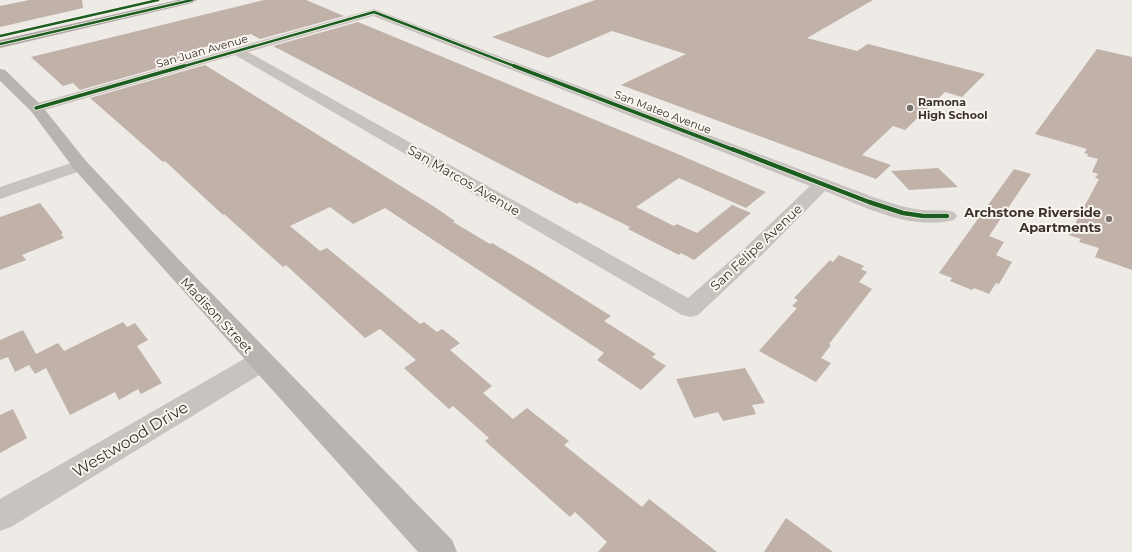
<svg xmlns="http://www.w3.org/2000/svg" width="1132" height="552" viewBox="0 0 1132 552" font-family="Montserrat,sans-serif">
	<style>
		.building { fill: #c0b1a9 }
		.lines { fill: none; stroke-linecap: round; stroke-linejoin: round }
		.minor { fill: #c8c3be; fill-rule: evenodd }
		.secondary { fill: #b8b4af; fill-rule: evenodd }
		.primary { fill: #ada8a3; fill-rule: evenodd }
		.cycleway-far2-casing { stroke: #faf5ef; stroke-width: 4 }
		.cycleway-far1-casing { stroke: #faf5ef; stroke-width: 5 }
		.cycleway-casing { stroke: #faf5ef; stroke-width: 6 }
		.cycleway-far2 { stroke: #1b5e20; stroke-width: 2.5 }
		.cycleway-far1 { stroke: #1b5e20; stroke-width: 3.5 }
		.cycleway { stroke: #1b5e20; stroke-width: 4.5 }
		.poi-dot { fill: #78726d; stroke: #faf5ef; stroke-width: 1.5 }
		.labels { text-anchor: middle; stroke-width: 4; stroke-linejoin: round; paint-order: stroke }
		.far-street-label { font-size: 11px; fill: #39312c; stroke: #faf5ef }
		.far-poi-label { font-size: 11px; font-weight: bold; fill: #39312c; stroke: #faf5ef; text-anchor: start }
		.street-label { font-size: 13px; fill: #39312c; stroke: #faf5ef }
		.poi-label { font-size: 13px; font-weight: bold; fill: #39312c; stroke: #faf5ef; text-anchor: end }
		.near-street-label { font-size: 16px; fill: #39312c; stroke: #faf5ef }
	</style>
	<rect width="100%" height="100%" fill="#eeeae6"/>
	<!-- building -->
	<g class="building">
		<path d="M 29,0 L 82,0 L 83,8 L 0,27 L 0,6 Z"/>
		<path d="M 264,0 L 306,0 L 344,16 L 260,39 L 251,34 L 184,53 L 193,58 L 80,90 L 73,83 L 63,86 L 31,57 Z"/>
		<path d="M 595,0 L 873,0 L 807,38 L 857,51 L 868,44 L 985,74 L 962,97 L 945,92 L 905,130 L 893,126 L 862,155 L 891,165 L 876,179 L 621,85 L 686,54 L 612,31 L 548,58 L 492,37 Z"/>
		<path d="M 358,22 L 673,152 L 766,192 L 746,208 L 679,178 L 636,207 L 674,226 L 677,224 L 697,233 L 732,205 L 751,213 L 694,260 L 681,253 L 679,255 L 628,229 L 630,227 L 579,202 L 577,204 L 273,46 Z"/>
		<path d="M 1097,49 L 1132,57 L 1132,270 L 1095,257 L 1099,248 L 1079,242 L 1081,239 L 1069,235 L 1099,179 L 1095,178 L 1098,174 L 1092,172 L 1098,159 L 1087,156 L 1088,154 L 1084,153 L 1087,149 L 1035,134 Z"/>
		<path d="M 205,65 L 433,206 L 455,221 L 453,222 L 490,244 L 492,243 L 536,269 L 611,316 L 604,321 L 656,354 L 652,357 L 666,366 L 641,390 L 597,360 L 604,353 L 385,208 L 353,224 L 330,207 L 290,226 L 320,251 L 327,248 L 420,324 L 424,322 L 437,332 L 442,329 L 460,343 L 450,350 L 492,386 L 483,393 L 513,419 L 527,408 L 569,441 L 564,445 L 642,507 L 649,499 L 717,552 L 598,552 L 607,542 L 575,512 L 570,517 L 485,441 L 489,438 L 453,406 L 449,409 L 404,368 L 416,360 L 380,329 L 365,338 L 286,265 L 283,267 L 224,214 L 223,215 L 165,161 L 163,162 L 90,98 Z"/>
		<path d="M 938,168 L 958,187 L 909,190 L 891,171 Z"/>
		<path d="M 1014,169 L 1031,174 L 989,236 L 1004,242 L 996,255 L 1012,262 L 999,284 L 996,283 L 989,294 L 974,288 L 972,290 L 950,281 L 952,278 L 939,273 Z"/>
		<path d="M 40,203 L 63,233 L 61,234 L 64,238 L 22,255 L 26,260 L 0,270 L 0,217 Z"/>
		<path d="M 839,255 L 864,266 L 861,269 L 867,272 L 859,282 L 872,289 L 829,344 L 831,345 L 821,358 L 831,363 L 816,382 L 759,351 L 797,308 L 792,306 L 798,300 L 794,298 L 830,260 L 833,262 Z"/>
		<path d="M 123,322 L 127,327 L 135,323 L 148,340 L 137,346 L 162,383 L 141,394 L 138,389 L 119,400 L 115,392 L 70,415 L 46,368 L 35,374 L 29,365 L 15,372 L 8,357 L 0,360 L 0,340 L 23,330 L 36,354 L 58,343 L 64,351 Z"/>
		<path d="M 745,368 L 765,403 L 752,405 L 756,414 L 723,421 L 718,412 L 694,418 L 676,379 Z"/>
		<path d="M 13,409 L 27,438 L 0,453 L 0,415 Z"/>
		<path d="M 786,518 L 833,552 L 764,552 Z"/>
	</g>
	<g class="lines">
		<!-- minor -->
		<g class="minor">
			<path d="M 374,9 L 876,198 C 891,203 906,208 922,210 C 933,211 943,209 954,212 L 957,216 L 954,220 C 911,231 864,207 825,191 L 762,255 L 698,315 L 690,317 L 682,315 L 235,55 L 41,111 L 36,113 L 31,111 L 28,108 L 31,105 ZM 373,16 L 810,186 L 748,245 L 688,298 L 248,52 Z"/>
			<path d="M 80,160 L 86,161 L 89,165 L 86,169 L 0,199 L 0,187 Z"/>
			<path d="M 260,352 L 269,355 L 273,362 L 269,369 L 11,527 L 0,531 L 0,499 L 251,355 Z"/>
		</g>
		<!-- secondary -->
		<path class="secondary" d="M 0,69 L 5,70 L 41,105 L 86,161 L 185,266 L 452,540 L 457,552 L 418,552 L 74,169 L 31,111 L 0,81 Z"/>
		<!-- primary -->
		<path class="primary" d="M 178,0 L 197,0 L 192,3 L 0,48 L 0,40 Z"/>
		<defs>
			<g id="cycleway-far2">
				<path d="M 0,36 L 158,0"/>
				<path d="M 0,44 L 192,0"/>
				<path d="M 181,67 L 374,12 L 517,67"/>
			</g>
			<g id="cycleway-far1">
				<path d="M 514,66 L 734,150"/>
				<path d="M 36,108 L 184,66"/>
			</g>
			<path id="cycleway" d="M 732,149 L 869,202 L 903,213 L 923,216 L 947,216"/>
		</defs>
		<!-- cycleway-far2 casing -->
		<use href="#cycleway-far2" class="cycleway-far2-casing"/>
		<!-- cycleway-far1 casing -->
		<use href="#cycleway-far1" class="cycleway-far1-casing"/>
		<!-- cycleway casing -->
		<use href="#cycleway" class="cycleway-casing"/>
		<!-- cycleway-far2 -->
		<use href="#cycleway-far2" class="cycleway-far2"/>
		<!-- cycleway-far1 -->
		<use href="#cycleway-far1" class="cycleway-far1"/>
		<!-- cycleway -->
		<use href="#cycleway" class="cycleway"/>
	</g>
	<!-- markers -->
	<g class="poi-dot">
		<circle cx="910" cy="108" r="4"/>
		<circle cx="1109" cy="219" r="4"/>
	</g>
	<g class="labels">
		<!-- far-street labels -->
		<g class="far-street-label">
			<text transform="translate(202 51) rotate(-16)" y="4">San Juan Avenue</text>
			<text transform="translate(663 112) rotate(21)" y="4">San Mateo Avenue</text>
		</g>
		<!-- far-poi labels -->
		<g class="far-poi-label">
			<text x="918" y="106">Ramona<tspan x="918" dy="13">High School</tspan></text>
		</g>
		<!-- street labels -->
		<g class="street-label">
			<text transform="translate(464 180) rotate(30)" y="5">San Marcos Avenue</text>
			<text transform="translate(756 247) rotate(-43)" y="5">San Felipe Avenue</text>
			<text transform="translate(217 315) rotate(47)" y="5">Madison Street</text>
		</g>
		<!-- poi labels -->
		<g class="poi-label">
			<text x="1101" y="217">Archstone Riverside<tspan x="1101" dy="15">Apartments</tspan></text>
		</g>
		<!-- near-street labels -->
		<g class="near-street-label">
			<text transform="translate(130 439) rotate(-31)" y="6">Westwood Drive</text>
		</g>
	</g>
</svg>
